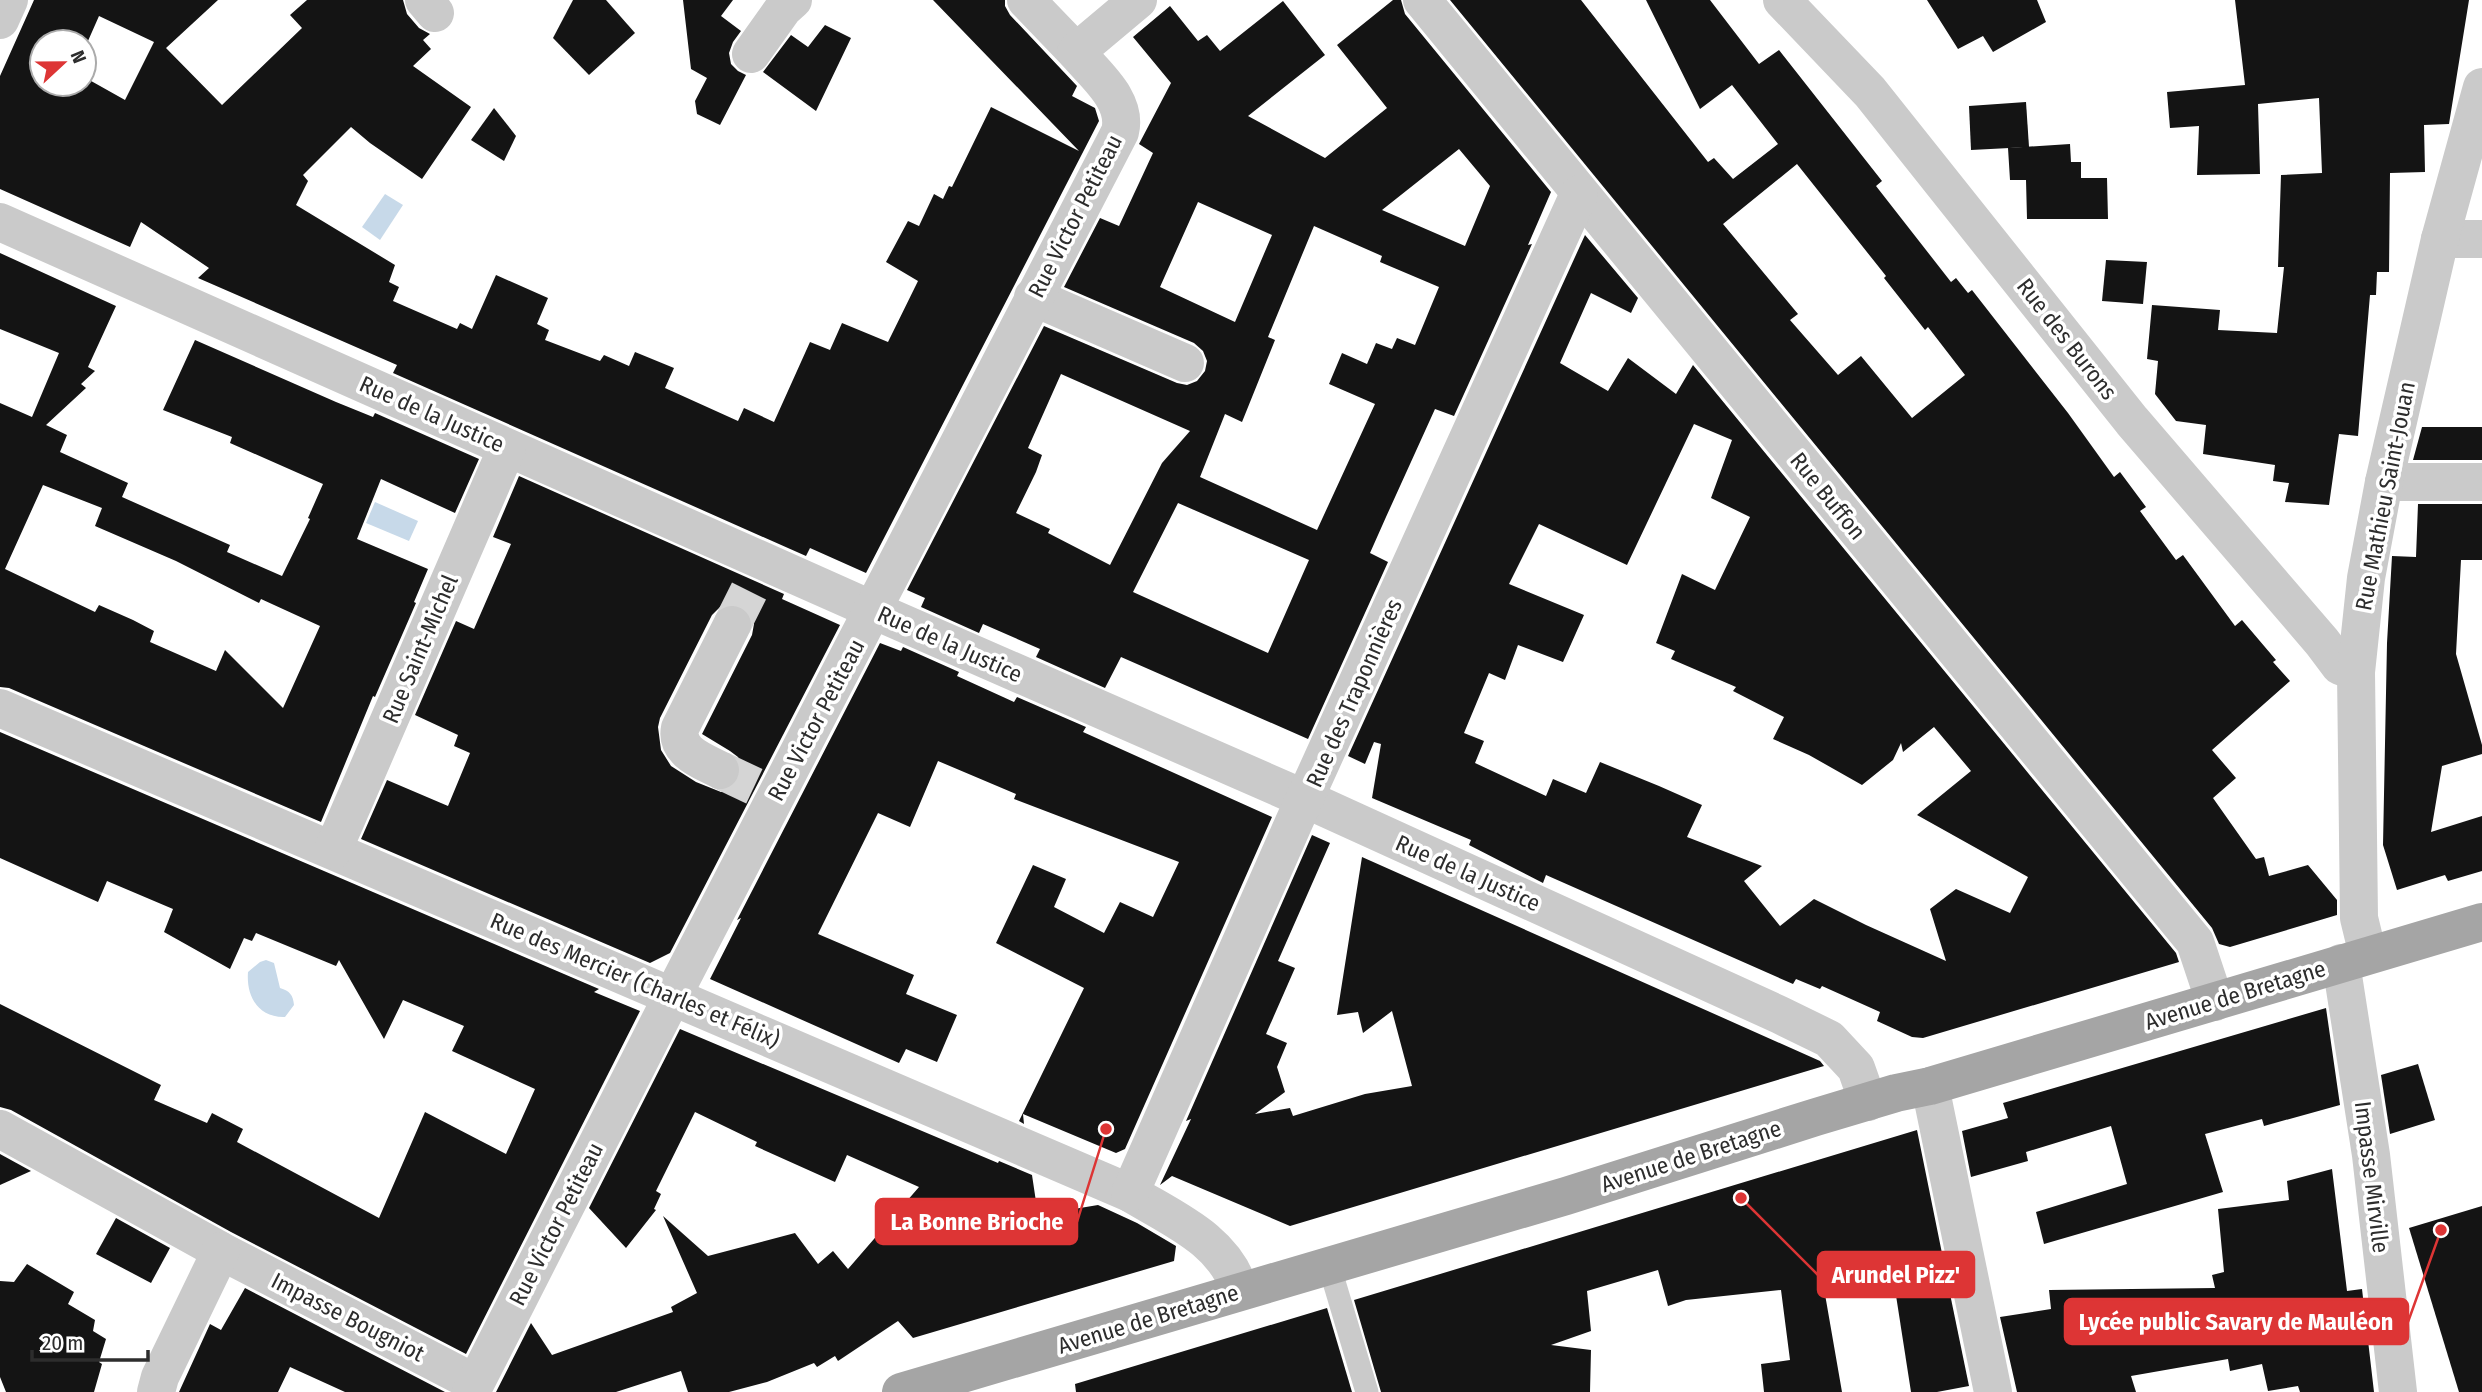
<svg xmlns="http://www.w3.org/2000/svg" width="2482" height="1392" viewBox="0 0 2482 1392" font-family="'Fira Sans Condensed',sans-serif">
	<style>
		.water { fill: #c7d9e9 }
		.building { fill: #141414; fill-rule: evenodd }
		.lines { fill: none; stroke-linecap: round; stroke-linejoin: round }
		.minor-tunnel { stroke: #d5d5d5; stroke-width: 38; stroke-dasharray: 38 19; stroke-linecap: butt }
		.service { stroke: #cacaca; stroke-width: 23 }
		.minor { stroke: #cacaca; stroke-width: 38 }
		.primary { stroke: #a5a5a5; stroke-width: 38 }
		.labels { text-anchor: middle; stroke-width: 7; stroke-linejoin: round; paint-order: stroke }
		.street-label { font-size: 23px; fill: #2d2d2d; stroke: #fff }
		.leader { fill: none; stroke: #dd3535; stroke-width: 2.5 }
		.callout-dot { fill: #dd3535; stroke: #fff; stroke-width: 2.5 }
		.callout { fill: #dd3535; stroke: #dd3535; stroke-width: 2.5 }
		.callout-label { font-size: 24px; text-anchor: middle; font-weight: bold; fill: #fff }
	</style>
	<rect width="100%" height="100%" fill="#fff"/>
	<!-- water -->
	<g class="water">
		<path d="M 385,194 L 403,205 L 380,240 L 362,227 Z"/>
		<path d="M 375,502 L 418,521 L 409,541 L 366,523 Z"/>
		<path d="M 266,960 L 274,963 L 280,988 C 290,991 293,995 294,1005 L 285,1017 C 259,1018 246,997 248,972 L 260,962 Z"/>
	</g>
	<!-- building -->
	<g class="building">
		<path d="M 34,0 L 218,0 L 166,48 L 222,105 L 302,28 L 290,15 L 307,0 L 403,0 L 407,14 L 419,28 L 430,34 L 423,40 L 431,49 L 413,66 L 471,107 L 422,179 L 370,143 L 351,127 L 303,175 L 308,181 L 296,205 L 395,265 L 389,282 L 399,287 L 393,301 L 457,329 L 460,323 L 472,329 L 496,275 L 548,298 L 537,324 L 549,330 L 545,340 L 600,361 L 604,355 L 629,366 L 635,352 L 674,368 L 665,388 L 738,421 L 744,408 L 774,422 L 810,342 L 830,350 L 842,323 L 888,342 L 918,281 L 886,262 L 908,221 L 919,226 L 934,194 L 943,199 L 949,186 L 952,187 L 991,107 L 1079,151 L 933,0 L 1005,0 L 1005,6 L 1010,15 L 1077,86 L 1072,96 L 1095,108 L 1099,121 L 866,573 L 810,548 L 806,556 L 393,373 L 397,365 L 198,278 L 209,268 L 141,222 L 130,247 L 0,189 L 0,76 ZM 99,16 L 154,42 L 125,100 L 84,77 L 84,84 L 42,84 L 42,42 L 84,42 L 84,50 Z"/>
		<path d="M 573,0 L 606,0 L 635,33 L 589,75 L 553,38 Z"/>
		<path d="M 683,0 L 733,0 L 721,16 L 741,31 L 733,42 L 729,53 L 731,64 L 738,71 L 746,75 L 720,125 L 697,114 L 695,101 L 707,78 L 691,69 Z"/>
		<path d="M 1393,0 L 1401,0 L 1405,14 L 1551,192 L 1528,245 L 1532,244 L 1454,416 L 1435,409 L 1386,517 L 1370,553 L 1388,562 L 1308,739 L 1121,657 L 1105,688 L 1036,657 L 1040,649 L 983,624 L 979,633 L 921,607 L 925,598 L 907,590 L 1044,326 L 1177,383 L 1187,385 L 1197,381 L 1205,371 L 1207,361 L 1203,351 L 1194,343 L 1064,287 L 1100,218 L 1119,226 L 1153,153 L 1139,144 L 1171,83 L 1133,37 L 1170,6 L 1198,41 L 1207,35 L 1220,51 L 1283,1 L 1325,55 L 1248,116 L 1325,158 L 1387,108 L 1337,45 ZM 1459,149 L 1490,186 L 1465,246 L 1382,210 ZM 1198,202 L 1272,235 L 1235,322 L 1160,287 ZM 1314,226 L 1382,256 L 1380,262 L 1439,287 L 1415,345 L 1397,338 L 1392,349 L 1376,343 L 1367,364 L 1342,353 L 1329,384 L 1375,404 L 1317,530 L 1200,477 L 1225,414 L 1242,422 L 1275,340 L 1268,337 ZM 1061,374 L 1190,431 L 1162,463 L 1110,565 L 1048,533 L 1050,529 L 1016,513 L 1036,472 L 1042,455 L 1028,448 ZM 1178,503 L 1309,560 L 1268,653 L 1133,592 Z"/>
		<path d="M 1450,0 L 1581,0 L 1708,162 L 1714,158 L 1733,179 L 1778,144 L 1732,85 L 1700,109 L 1646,0 L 1710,0 L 1759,64 L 1779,50 L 1882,181 L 1876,186 L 1951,282 L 1956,278 L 1968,293 L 1972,290 L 2068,413 L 2114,477 L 2120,472 L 2146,507 L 2140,511 L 2176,560 L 2183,555 L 2235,626 L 2242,620 L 2276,660 L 2273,662 L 2290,681 L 2212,750 L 2236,778 L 2213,798 L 2256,859 L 2264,857 L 2269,876 L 2308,865 L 2337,900 L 2337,915 L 2230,947 L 2219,944 L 2212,928 ZM 1797,164 L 1886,276 L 1884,278 L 1925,330 L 1928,327 L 1965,375 L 1912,418 L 1861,356 L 1838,375 L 1790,320 L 1798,314 L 1723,224 Z"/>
		<path d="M 1927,0 L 2037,0 L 2046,22 L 1993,52 L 1983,36 L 1958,49 Z"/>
		<path d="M 2235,0 L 2469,0 L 2449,124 L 2424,125 L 2425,172 L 2390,173 L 2389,272 L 2377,272 L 2376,295 L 2370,295 L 2358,436 L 2339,434 L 2329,505 L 2285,502 L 2289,483 L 2273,481 L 2275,465 L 2203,454 L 2206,425 L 2176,421 L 2155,394 L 2158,361 L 2147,359 L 2152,305 L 2220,310 L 2218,330 L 2277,333 L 2284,267 L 2278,267 L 2281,175 L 2322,173 L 2319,98 L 2258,104 L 2260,174 L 2197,175 L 2199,126 L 2170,128 L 2167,92 L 2245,85 Z"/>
		<path d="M 825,25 L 851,38 L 816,111 L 763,72 L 791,35 L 808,47 Z"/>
		<path d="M 2026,102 L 2029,147 L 1971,150 L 1969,106 Z"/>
		<path d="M 494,108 L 516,136 L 504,161 L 471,140 Z"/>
		<path d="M 2070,144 L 2071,162 L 2081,162 L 2081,178 L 2107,178 L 2108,219 L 2027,219 L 2026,180 L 2010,180 L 2008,148 Z"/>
		<path d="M 1585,235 L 1638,298 L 1631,313 L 1591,293 L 1560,363 L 1608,391 L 1628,358 L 1676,394 L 1693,365 L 2176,953 L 2179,962 L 1923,1038 L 1912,1037 L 1877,1021 L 1880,1012 L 1822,986 L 1820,989 L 1796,979 L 1793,984 L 1546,875 L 1543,883 L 1469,845 L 1471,840 L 1372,798 L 1381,744 L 1374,742 L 1365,764 L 1348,756 ZM 1694,424 L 1732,440 L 1711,498 L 1750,517 L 1715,590 L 1682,574 L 1656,643 L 1675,651 L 1671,659 L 1736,687 L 1733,691 L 1784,717 L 1773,739 L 1809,755 L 1862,785 L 1893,760 L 1901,743 L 1903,752 L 1934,727 L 1971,771 L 1917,815 L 2028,877 L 2010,913 L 1956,889 L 1930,909 L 1946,961 L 1866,925 L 1814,899 L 1780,926 L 1744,881 L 1762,866 L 1687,837 L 1702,805 L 1659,786 L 1600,762 L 1586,793 L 1553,779 L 1546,796 L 1475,763 L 1484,741 L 1464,733 L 1489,673 L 1505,680 L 1518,645 L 1563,662 L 1584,615 L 1509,584 L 1539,524 L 1627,565 Z"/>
		<path d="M 0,253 L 116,306 L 88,367 L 95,371 L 81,384 L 86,388 L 46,425 L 67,435 L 60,452 L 128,483 L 122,497 L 230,545 L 227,552 L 282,576 L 310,519 L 308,518 L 323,484 L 230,443 L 232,437 L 163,410 L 195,340 L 336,402 L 373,417 L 375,413 L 479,459 L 455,513 L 381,479 L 357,539 L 428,569 L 414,602 L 416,603 L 375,697 L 373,696 L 321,822 L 9,688 L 0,687 L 0,403 L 32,417 L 59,353 L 0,329 ZM 43,485 L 102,508 L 95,526 L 176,561 L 259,603 L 261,599 L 320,626 L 283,708 L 225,650 L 216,671 L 150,642 L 154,631 L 133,620 L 99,605 L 95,612 L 5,569 Z"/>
		<path d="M 2106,260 L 2147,262 L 2143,304 L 2102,301 Z"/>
		<path d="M 2422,427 L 2482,427 L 2482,460 L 2413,460 Z"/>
		<path d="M 519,476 L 784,594 L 782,599 L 840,625 L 670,953 L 650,963 L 361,839 L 387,780 L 448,806 L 470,753 L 454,746 L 458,735 L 415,715 L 456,621 L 474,629 L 511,544 L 493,537 ZM 731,603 L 741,605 L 750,612 L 754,624 L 752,635 L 702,734 L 730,751 L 738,757 L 742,768 L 740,779 L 733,788 L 721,792 L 696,782 L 671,766 L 661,750 L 658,727 L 660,718 L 712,615 L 721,606 Z"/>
		<path d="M 2418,504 L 2482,504 L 2482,560 L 2461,560 L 2456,654 L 2482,745 L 2482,754 L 2442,766 L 2431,832 L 2482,816 L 2482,871 L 2448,881 L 2445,875 L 2397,890 L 2383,845 L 2387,643 L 2392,556 L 2416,557 Z"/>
		<path d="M 880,643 L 901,651 L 903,647 L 959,672 L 957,676 L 1014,702 L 1017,697 L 1086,727 L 1083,732 L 1272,817 L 1125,1149 L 1116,1153 L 1023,1114 L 1024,1124 L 1019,1121 L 1084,988 L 996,943 L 1033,865 L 1066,879 L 1054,907 L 1104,933 L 1120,902 L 1153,917 L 1179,862 L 1014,799 L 1016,794 L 938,761 L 910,827 L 878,813 L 818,934 L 914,975 L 906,994 L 957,1015 L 937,1062 L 906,1049 L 899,1063 L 710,979 L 741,918 L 737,920 Z"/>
		<path d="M 0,732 L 599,989 L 594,992 L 640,1011 L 466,1354 L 231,1232 L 11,1110 L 0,1107 L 0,1004 L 161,1085 L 154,1100 L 207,1123 L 212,1113 L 243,1129 L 237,1142 L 379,1218 L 425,1112 L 506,1154 L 535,1089 L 452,1051 L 464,1026 L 403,1000 L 384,1039 L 339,960 L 336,966 L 256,933 L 252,941 L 244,938 L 230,969 L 164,932 L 173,909 L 107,881 L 98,902 L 0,858 Z"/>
		<path d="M 1312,835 L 1330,843 L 1278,961 L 1295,968 L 1266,1034 L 1287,1043 L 1277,1067 L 1285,1092 L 1255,1114 L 1290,1108 L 1293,1116 L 1365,1094 L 1412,1086 L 1392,1011 L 1363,1033 L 1358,1012 L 1337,1015 L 1362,857 L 1820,1061 L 1824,1066 L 1290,1226 L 1172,1176 L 1160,1185 L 1191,1119 L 1186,1121 Z"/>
		<path d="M 2326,1008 L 2340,1105 L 2264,1126 L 2262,1119 L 2205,1134 L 2223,1192 L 2044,1244 L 2036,1212 L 2127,1184 L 2111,1126 L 2026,1152 L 2028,1161 L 1971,1177 L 1962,1131 L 2008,1118 L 2003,1103 Z"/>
		<path d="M 680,1029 L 998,1163 L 999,1161 L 1032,1175 L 1038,1215 L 1098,1205 L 1137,1223 L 1176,1246 L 1174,1261 L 913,1338 L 898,1321 L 838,1361 L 835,1356 L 817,1367 L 814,1363 L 767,1382 L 729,1392 L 688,1392 L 681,1371 L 616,1392 L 496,1392 L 531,1323 L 552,1355 L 673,1312 L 671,1307 L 697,1293 L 663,1216 L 708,1256 L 795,1233 L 818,1264 L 833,1251 L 848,1269 L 919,1187 L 847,1155 L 835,1182 L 755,1146 L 757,1142 L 695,1112 L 656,1191 L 661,1194 L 654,1209 L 656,1210 L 626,1248 L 589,1208 Z"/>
		<path d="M 2418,1064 L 2435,1120 L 2390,1134 L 2381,1075 Z"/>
		<path d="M 1917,1130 L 1946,1273 L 1895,1288 L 1891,1266 L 1822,1277 L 1842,1392 L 1764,1392 L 1761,1364 L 1790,1360 L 1781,1290 L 1686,1300 L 1668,1306 L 1658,1270 L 1587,1291 L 1591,1331 L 1551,1345 L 1591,1350 L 1590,1392 L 1381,1392 L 1354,1300 Z"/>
		<path d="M 0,1154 L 31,1171 L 0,1185 Z"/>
		<path d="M 2332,1169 L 2347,1291 L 2362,1289 L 2374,1392 L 2300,1392 L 2298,1386 L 2268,1391 L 2262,1364 L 2230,1371 L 2228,1359 L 2131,1376 L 2136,1392 L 2017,1392 L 2000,1317 L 2051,1309 L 2049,1290 L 2215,1288 L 2212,1275 L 2224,1272 L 2218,1209 L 2289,1200 L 2287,1181 Z"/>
		<path d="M 2482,1206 L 2482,1392 L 2459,1392 L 2409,1228 Z"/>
		<path d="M 116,1218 L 170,1248 L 151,1283 L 96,1254 Z"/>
		<path d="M 27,1264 L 74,1292 L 68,1304 L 95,1320 L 93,1331 L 106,1339 L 99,1362 L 102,1364 L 94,1392 L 6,1392 L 0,1377 L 0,1281 L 14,1282 Z"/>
		<path d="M 245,1288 L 445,1392 L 345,1392 L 290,1367 L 278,1392 L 179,1392 L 210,1324 L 221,1330 Z"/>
		<path d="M 1895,1289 L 1949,1289 L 1969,1386 L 1937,1392 L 1911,1392 Z"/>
		<path d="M 1327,1308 L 1352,1392 L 1076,1392 L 1075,1384 Z"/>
	</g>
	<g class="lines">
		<!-- minor-tunnel -->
		<g class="minor-tunnel">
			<path d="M 732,625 L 752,585"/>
			<path d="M 720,770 L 756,787"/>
		</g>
		<!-- service -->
		<path class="service" d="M 1329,1265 L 1367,1392"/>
		<!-- minor -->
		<g class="minor">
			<path d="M 424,0 L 435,13"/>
			<path d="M 1026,0 L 1076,52"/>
			<path d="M 1422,0 L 2195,942 L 2215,1002"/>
			<path d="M 1782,0 L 1870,92 L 2132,421 L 2322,642 L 2340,666 L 2356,672"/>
			<path d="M 0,20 L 9,0"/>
			<path d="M 751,54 L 783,9 L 793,0"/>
			<path d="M 0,222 L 873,610 L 1321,806 L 1780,1015 L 1829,1039 L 1856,1068 L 1868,1102"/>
			<path d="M 2440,239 L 2482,239"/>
			<path d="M 1033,297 L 1185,363"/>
			<path d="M 2384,482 L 2482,482"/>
			<path d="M 0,708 L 1130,1193 C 1173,1219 1225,1240 1240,1291"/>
			<path d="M 720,770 C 703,761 675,752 680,728 L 732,625"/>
			<path d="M 333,850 L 507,448"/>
			<path d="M 2368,955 L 2359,918 L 2356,672 L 2366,578 L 2384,482 L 2440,239 L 2482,87"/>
			<path d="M 2341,963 L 2371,1155 L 2398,1392"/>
			<path d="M 1930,1086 L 1993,1392"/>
			<path d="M 0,1129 L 221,1251 L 475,1383"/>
			<path d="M 1130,1193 L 1295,820 L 1579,194"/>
			<path d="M 156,1392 L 160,1377 L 221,1251"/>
			<path d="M 471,1392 L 672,997 L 1120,132 C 1128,100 1095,75 1076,52 L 1138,0"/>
		</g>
		<!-- primary -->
		<path class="primary" d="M 901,1392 L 1566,1196 L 1816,1117 L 1896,1093 L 1930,1086 L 2482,922"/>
	</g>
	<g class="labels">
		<!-- street labels -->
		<g class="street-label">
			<text transform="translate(1075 216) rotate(-63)" y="8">Rue Victor Petiteau</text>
			<text transform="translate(2067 339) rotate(52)" y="8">Rue des Burons</text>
			<text transform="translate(432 414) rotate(24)" y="8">Rue de la Justice</text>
			<text transform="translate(1828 496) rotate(51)" y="8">Rue Buffon</text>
			<text transform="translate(2385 496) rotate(-79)" y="8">Rue Mathieu Saint-Jouan</text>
			<text transform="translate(950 644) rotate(24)" y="8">Rue de la Justice</text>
			<text transform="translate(420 649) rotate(-67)" y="8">Rue Saint-Michel</text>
			<text transform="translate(1354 693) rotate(-66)" y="8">Rue des Traponnières</text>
			<text transform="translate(816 720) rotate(-62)" y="8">Rue Victor Petiteau</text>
			<text transform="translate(1468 873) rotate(24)" y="8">Rue de la Justice</text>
			<text transform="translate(635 980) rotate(23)" y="8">Rue des Mercier (Charles et Félix)</text>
			<text transform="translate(2235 995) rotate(-17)" y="8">Avenue de Bretagne</text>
			<text transform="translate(1691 1156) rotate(-18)" y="8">Avenue de Bretagne</text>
			<text transform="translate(2372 1177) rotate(83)" y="8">Impasse Mirville</text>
			<text transform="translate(556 1224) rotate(-63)" y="8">Rue Victor Petiteau</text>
			<text transform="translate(348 1317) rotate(27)" y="8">Impasse Bougniot</text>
			<text transform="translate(1148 1319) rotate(-17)" y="8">Avenue de Bretagne</text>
		</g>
	</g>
	<!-- callouts -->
	<path class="leader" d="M1106 1129L1077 1222M1741 1198L1818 1275M2441 1230L2408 1322"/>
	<g class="callout-dot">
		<circle cx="1106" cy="1129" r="7"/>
		<circle cx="1741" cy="1198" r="7"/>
		<circle cx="2441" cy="1230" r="7"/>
	</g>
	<g class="callout">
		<rect x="876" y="1199" width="201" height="45" rx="7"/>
		<rect x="1818" y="1252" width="156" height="45" rx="7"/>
		<rect x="2065" y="1299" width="343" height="45" rx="7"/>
	</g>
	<g class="callout-label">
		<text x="977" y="1230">La Bonne Brioche</text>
		<text x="1896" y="1283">Arundel Pizz'</text>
		<text x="2236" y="1330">Lycée public Savary de Mauléon</text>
	</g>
	<!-- north arrow -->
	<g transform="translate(63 63) rotate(68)"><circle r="33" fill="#ffffff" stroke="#ababab" stroke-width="2"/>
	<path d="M0-5L12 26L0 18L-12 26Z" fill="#dd3535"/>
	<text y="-10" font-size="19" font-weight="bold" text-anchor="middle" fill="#2d2d2d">N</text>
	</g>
	<!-- scale -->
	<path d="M32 1350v10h116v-10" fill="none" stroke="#2d2d2d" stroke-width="3.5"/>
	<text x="42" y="1350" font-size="21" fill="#2d2d2d" stroke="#ffffff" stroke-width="5" paint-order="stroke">20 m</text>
</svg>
